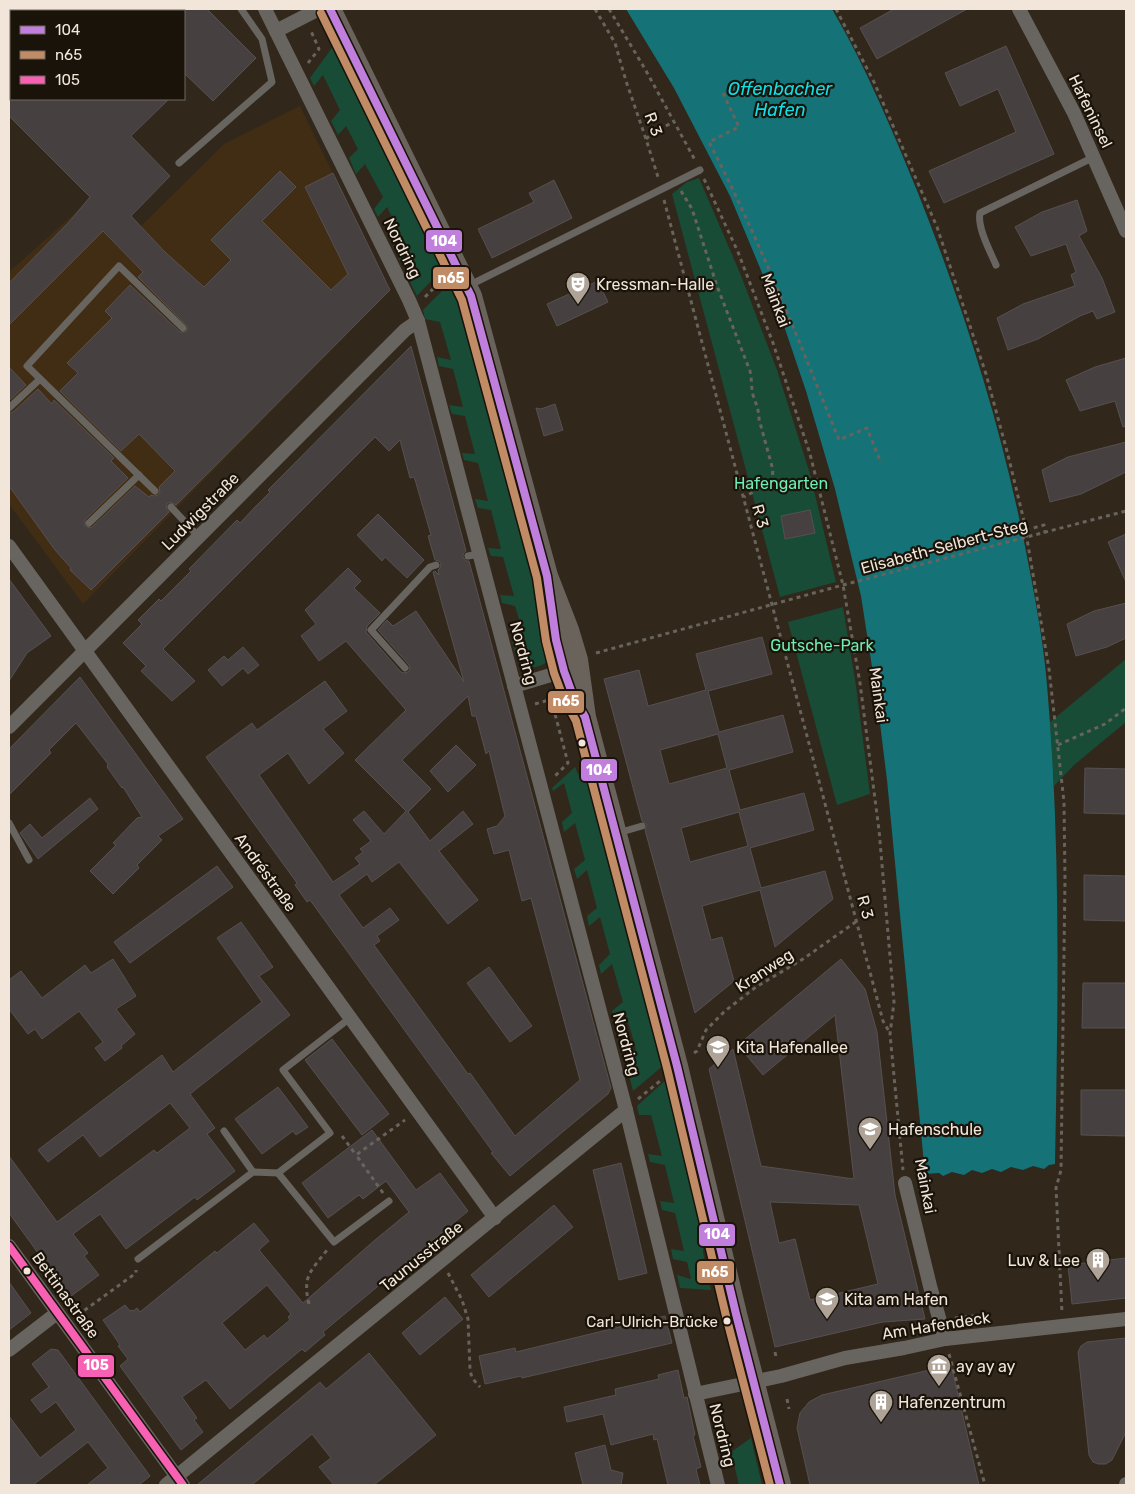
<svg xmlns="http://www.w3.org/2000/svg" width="1135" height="1494" viewBox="0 0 1135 1494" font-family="Rubik,sans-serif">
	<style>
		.built { fill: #412d14 }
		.green { fill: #184c36 }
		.water { fill: #157377 }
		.building { fill: #474040; stroke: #565050; fill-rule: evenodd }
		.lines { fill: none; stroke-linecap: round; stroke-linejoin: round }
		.path { stroke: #68635c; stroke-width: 3; stroke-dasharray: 4 4; stroke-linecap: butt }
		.lane { stroke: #686560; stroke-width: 7 }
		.street { stroke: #686560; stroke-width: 14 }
		.primary { stroke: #6a635c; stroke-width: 22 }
		.bus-1-casing { stroke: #1a130a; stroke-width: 11 }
		.bus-2-casing { stroke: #1a130a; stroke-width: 11 }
		.bus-3-casing { stroke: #1a130a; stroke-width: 11 }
		.bus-1 { stroke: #c07fdc; stroke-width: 8 }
		.bus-2 { stroke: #c18c65; stroke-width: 8 }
		.bus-3 { stroke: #f860b3; stroke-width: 8 }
		.bus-dot { fill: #f1e6d9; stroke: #1a130a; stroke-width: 2 }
		.labels { text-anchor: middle; stroke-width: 4.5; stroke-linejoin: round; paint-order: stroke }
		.bus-label { font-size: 15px; fill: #f1e6d9; stroke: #1a130a; text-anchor: end }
		.street-label { font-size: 16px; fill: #f1e6d9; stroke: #1a130a }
		.poi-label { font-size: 16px; fill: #f1e6d9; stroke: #1a130a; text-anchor: start }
		.park-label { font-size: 16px; fill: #6eedb6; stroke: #1a130a }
		.water-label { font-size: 18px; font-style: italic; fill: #10dfe7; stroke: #1a130a }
		.line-badge { stroke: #1a130a; stroke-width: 2 }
		.badge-label { font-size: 14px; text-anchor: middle; font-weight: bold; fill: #fff }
	</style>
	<rect width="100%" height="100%" fill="#31271b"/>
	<!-- built -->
	<path class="built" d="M 300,106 L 390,290 L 83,604 L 9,504 L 9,272 L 103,188 L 141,226 L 224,144 Z"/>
	<!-- green -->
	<g class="green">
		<path d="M 334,45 L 443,268 L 417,296 L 410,282 L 419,272 L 408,251 L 400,261 L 396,252 L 404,241 L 387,207 L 378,217 L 374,209 L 383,197 L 365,164 L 356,174 L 349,158 L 358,149 L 346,126 L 338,135 L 331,121 L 340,110 L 323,75 L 314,86 L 310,78 Z"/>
		<path d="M 699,178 L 740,273 L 777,370 L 810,474 L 836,582 L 780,597 L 672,194 L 687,182 Z"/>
		<path d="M 451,282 L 464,319 L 550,642 L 549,660 C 540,669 524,671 517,658 C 515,654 514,647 512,642 L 526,643 L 515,606 L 502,603 L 500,595 L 514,596 L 503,557 L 491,556 L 488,548 L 501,549 L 491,510 L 478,508 L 475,499 L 488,501 L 478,463 L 464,460 L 462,453 L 475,454 L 465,416 L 452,414 L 449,405 L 463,407 L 453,369 L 439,366 L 437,357 L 451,360 L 440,322 L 425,319 L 423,310 Z"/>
		<path d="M 843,607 L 856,686 L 870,794 L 837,805 L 788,622 Z"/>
		<path d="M 1126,659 L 1126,722 L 1074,765 L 1054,786 L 1050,722 Z"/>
		<path d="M 575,767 L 578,774 L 588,784 L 594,804 L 664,1065 L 633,1091 L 625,1059 L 636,1049 L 625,1011 L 614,1020 L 612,1011 L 623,1002 L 612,964 L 601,974 L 599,965 L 610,954 L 600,917 L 589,926 L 587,916 L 597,908 L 587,870 L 577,879 L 574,869 L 585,860 L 575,823 L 564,832 L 562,822 L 572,813 L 564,783 L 553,791 L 552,788 Z"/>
		<path d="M 667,1079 L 703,1222 L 703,1252 L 711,1290 L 680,1288 L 677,1275 L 691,1279 L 687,1262 L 673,1259 L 671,1249 L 684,1251 L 675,1213 L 662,1210 L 660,1201 L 674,1203 L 665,1165 L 650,1162 L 648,1154 L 662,1156 L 651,1115 L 639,1115 L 637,1106 Z"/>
		<path d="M 751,1438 L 762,1485 L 739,1485 L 731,1452 Z"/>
	</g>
	<!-- water -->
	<path class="water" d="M 626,9 L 832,9 C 866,67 892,130 918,193 C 967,316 1006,442 1030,572 C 1037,609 1044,647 1047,685 C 1061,844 1058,1004 1055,1164 L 1049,1165 L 1044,1169 L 1033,1166 L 1023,1170 L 1011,1167 L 1001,1172 L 992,1169 L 982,1173 L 972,1170 L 964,1175 L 952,1172 L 943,1176 L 939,1173 L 925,1174 L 887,780 L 877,699 L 861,596 L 835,489 L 806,391 L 783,323 L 730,196 L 674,88 Z"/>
	<!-- building -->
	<g class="building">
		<path d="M 184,9 L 207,9 L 256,58 L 213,101 L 184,73 Z"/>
		<path d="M 894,9 L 967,9 L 877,59 L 860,28 Z"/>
		<path d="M 1006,46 L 1054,154 L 944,203 L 929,171 L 1016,132 L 998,89 L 960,106 L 945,73 Z"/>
		<path d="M 9,99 L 169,99 L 131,136 L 170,176 L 131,216 L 165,252 L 204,287 L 231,260 L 211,240 L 280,171 L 296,187 L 262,221 L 331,290 L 348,274 L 305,187 L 333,173 L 390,290 L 177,504 L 176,505 L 170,502 L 167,504 L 166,508 L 169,512 L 91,590 L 70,570 L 71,568 L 55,550 L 9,486 L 9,413 L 13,412 L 38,389 L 52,404 L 54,400 L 114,458 L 111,461 L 128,478 L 85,520 L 85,526 L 91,528 L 135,486 L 149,497 L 151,495 L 154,496 L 158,495 L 160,492 L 159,487 L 175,471 L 139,434 L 121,451 L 60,391 L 78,373 L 67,363 L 112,318 L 105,311 L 130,285 L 180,332 L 186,332 L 188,327 L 138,277 L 143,272 L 103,231 L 9,325 L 9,283 L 69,222 L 90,197 L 9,116 Z"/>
		<path d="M 554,180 L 572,218 L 492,258 L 478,229 L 534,202 L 529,193 Z"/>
		<path d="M 1077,200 L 1087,231 L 1079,236 L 1102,278 L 1115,312 L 1097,319 L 1093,311 L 1080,316 L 1038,339 L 1008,350 L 997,318 L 1023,304 L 1075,286 L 1071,275 L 1076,272 L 1066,244 L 1031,256 L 1015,227 L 1042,212 Z"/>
		<path d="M 598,281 L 608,302 L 557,326 L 547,304 Z"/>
		<path d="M 411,346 L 466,551 L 463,554 L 463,557 L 466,561 L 469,561 L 611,1088 L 608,1094 L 510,1176 L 491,1153 L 493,1152 L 310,900 L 307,902 L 295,885 L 297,883 L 206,757 L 252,723 L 257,730 L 325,681 L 347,711 L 323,729 L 344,753 L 309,784 L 288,753 L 259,775 L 333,882 L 360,864 L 355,858 L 363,852 L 360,849 L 371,841 L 353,820 L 364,811 L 384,834 L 406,811 L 355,760 L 406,710 L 346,641 L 319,661 L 301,636 L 316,624 L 305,610 L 348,568 L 361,581 L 354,588 L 380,613 L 367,626 L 366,632 L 401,672 L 404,673 L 408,672 L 410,669 L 409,665 L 378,630 L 387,620 L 393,626 L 416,611 L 464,682 L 433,572 L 435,571 L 439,575 L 438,570 L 440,568 L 441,564 L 439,561 L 435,560 L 428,536 L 431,535 L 416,483 L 414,477 L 410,478 L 400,440 L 389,451 L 375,437 L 163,649 L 195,681 L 172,701 L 141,671 L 146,666 L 123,643 L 142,624 L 138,620 L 159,599 L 161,601 L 191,571 L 189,569 L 237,520 L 240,523 L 254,508 L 270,492 L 268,490 ZM 468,696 L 472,716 L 476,716 L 486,754 L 489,751 L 505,816 L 497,826 L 487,829 L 494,854 L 509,850 L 522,901 L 531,898 L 580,1080 L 515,1136 L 470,1073 L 468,1074 L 374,945 L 380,941 L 377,936 L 399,920 L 390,908 L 363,928 L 339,895 L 367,874 L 372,882 L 399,862 L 448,924 L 478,900 L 439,851 L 473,824 L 463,811 L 430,841 L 408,812 L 431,789 L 402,760 Z"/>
		<path d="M 1126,358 L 1126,426 L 1123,427 L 1115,401 L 1080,411 L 1066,380 L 1095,367 Z"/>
		<path d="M 9,367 L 26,385 L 9,401 Z"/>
		<path d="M 555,404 L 563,430 L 544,436 L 536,408 L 541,409 Z"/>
		<path d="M 1126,442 L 1126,472 L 1081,494 L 1050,502 L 1042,470 L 1068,457 Z"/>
		<path d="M 810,510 L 815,533 L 785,539 L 781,516 Z"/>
		<path d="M 378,514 L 424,560 L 407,578 L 385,557 L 382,561 L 357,535 Z"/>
		<path d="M 1126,534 L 1126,582 L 1108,542 Z"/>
		<path d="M 9,579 L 51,636 L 27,653 L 9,681 Z"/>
		<path d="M 1126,603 L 1126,638 L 1107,647 L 1076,656 L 1067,624 L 1094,611 Z"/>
		<path d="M 762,637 L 772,674 L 708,691 L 719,732 L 783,715 L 793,752 L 729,770 L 740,810 L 804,793 L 814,830 L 750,848 L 761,888 L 825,871 L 833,899 L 775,947 L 760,890 L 702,906 L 711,940 L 722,937 L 734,981 L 695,1013 L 645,830 L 647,825 L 642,821 L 604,679 L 639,670 L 648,706 L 706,690 L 696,654 ZM 718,734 L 727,768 L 669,784 L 660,750 ZM 739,812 L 748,846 L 690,862 L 681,828 Z"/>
		<path d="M 243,647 L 259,665 L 248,674 L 243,668 L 222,686 L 208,670 L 224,656 L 228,660 Z"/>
		<path d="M 80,677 L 183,819 L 158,836 L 162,840 L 137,865 L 139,868 L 113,894 L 90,871 L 116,845 L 113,843 L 137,818 L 142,817 L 123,787 L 122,788 L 107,767 L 108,764 L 76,723 L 49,750 L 51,753 L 9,795 L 9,749 Z"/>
		<path d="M 456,745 L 476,765 L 448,792 L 430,771 Z"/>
		<path d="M 1085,768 L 1126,769 L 1126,814 L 1084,813 Z"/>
		<path d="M 90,798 L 98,809 L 38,859 L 20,833 L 30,824 L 42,838 Z"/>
		<path d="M 217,866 L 233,887 L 130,963 L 114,942 Z"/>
		<path d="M 1084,875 L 1126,876 L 1126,921 L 1084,920 Z"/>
		<path d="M 241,922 L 273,967 L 259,976 L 290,1015 L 190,1094 L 215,1128 L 207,1134 L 235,1171 L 197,1200 L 195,1197 L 126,1249 L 100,1214 L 73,1234 L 88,1253 L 84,1256 L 99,1275 L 70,1297 L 9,1213 L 9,1156 L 57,1222 L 154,1150 L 157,1153 L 190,1128 L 170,1103 L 100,1157 L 83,1135 L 48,1162 L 38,1150 L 162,1055 L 173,1072 L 262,1002 L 217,938 Z"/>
		<path d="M 113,959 L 136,996 L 116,1009 L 135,1034 L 121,1046 L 122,1048 L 105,1061 L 95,1048 L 103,1042 L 79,1011 L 42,1039 L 35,1029 L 28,1034 L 9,1009 L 9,980 L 21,971 L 42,998 L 85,965 L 91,973 Z"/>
		<path d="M 841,959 L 865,989 L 877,1032 L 895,1195 L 925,1319 L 883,1322 L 775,1347 L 709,1069 L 733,1049 L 761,1166 L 854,1179 L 835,1015 L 763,1075 L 738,1045 ZM 770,1202 L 859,1205 L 878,1284 L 810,1300 L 795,1239 L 779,1243 Z"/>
		<path d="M 489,967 L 532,1026 L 510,1042 L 467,983 Z"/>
		<path d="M 1083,983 L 1126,983 L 1126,1028 L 1082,1028 Z"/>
		<path d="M 332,1039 L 389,1114 L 362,1135 L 305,1060 Z"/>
		<path d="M 278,1087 L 308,1127 L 296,1135 L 293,1131 L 262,1154 L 235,1119 Z"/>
		<path d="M 1081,1090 L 1126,1090 L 1126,1136 L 1081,1135 Z"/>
		<path d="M 372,1130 L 416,1190 L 440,1173 L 468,1211 L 323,1332 L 325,1335 L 311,1347 L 305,1352 L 302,1349 L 230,1409 L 206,1380 L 182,1397 L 197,1418 L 194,1420 L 203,1432 L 181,1450 L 120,1366 L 128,1359 L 118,1346 L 120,1345 L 103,1320 L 125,1305 L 130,1311 L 132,1310 L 133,1311 L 137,1308 L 140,1312 L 215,1251 L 217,1253 L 254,1223 L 269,1241 L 259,1250 L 303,1303 L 375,1240 L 409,1212 L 386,1181 L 363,1199 L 359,1195 L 328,1218 L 302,1183 ZM 267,1285 L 291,1314 L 288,1317 L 290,1320 L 267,1339 L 264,1335 L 245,1350 L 222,1323 Z"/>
		<path d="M 621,1163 L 647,1273 L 619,1280 L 593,1170 Z"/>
		<path d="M 554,1205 L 573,1227 L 489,1297 L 471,1275 Z"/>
		<path d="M 1126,1258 L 1126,1298 L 1072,1304 L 1068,1265 Z"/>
		<path d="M 9,1282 L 31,1313 L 9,1330 Z"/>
		<path d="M 445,1297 L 463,1319 L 420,1355 L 402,1333 Z"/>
		<path d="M 665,1316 L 672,1343 L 522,1378 L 521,1376 L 485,1384 L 479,1356 L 515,1348 L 516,1352 Z"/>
		<path d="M 1126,1338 L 1126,1432 L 1112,1460 L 1106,1464 L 1098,1464 L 1093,1462 L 1089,1455 L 1078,1352 L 1081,1346 L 1087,1342 Z"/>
		<path d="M 51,1349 L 58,1350 L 150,1476 L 139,1485 L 87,1485 L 108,1468 L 88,1442 L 33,1485 L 9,1485 L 9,1416 L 40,1458 L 76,1430 L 56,1402 L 41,1413 L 31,1400 L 49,1387 L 32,1364 Z"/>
		<path d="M 369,1353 L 436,1435 L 374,1485 L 334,1485 L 319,1467 L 331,1458 L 312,1434 L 252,1485 L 197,1485 L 320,1382 L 326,1389 Z"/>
		<path d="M 951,1365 L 979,1485 L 810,1485 L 797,1428 L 800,1413 L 809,1402 L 822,1395 Z"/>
		<path d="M 678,1370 L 684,1398 L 687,1397 L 695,1435 L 693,1436 L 701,1467 L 696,1469 L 700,1485 L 668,1485 L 657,1439 L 654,1440 L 653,1434 L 611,1445 L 603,1414 L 567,1422 L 564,1407 L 616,1395 L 615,1389 L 659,1379 L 658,1375 Z"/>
		<path d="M 605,1445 L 611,1470 L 623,1473 L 621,1485 L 583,1485 L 575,1453 Z"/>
	</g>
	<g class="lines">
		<!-- path -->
		<g class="path">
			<path d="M 595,9 L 615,43 L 626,81 L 646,139 L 658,177"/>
			<path d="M 609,9 L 645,69 L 695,160"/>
			<path d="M 836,9 L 874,82 L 937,227 L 986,374 L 1008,455 L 1024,521 L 1049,669 L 1064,802 L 1065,879 L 1061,1170 L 1056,1188 L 1062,1313"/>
			<path d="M 308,63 L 319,49 L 311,31"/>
			<path d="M 723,93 L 739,127 L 709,142 C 759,238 798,339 839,440 L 867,428 L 881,463"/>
			<path d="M 646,139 L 655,131 L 674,122"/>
			<path d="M 704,179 L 738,252 L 773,343 L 810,454 L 843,585 L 860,683 L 879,830 L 894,1002 L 890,1034 L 903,1170"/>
			<path d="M 681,191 L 692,209 L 717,286 L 750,371 C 752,379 751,388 753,395 C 756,404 759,410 759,419 L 773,470 L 772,479 L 766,485 L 744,497"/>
			<path d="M 664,200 L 883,1021 L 890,1033"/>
			<path d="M 425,297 L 442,280"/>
			<path d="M 1026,530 L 1044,525 L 1045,533"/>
			<path d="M 596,653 L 843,585 L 1126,511"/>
			<path d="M 551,699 L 568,763 L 555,776"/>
			<path d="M 535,704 L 556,698"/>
			<path d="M 1058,745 L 1105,724 L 1126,708"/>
			<path d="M 694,1053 L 697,1051 L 706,1030 L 725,1011 L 756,987 L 803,959 L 857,921"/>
			<path d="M 638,1099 L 660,1081"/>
			<path d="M 342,1136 L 356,1155"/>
			<path d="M 383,1193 L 356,1155 L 405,1120"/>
			<path d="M 448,1273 L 462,1300 L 468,1319 L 470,1370 L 472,1378 L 480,1387"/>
			<path d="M 309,1304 C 302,1276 311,1271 327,1250"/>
			<path d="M 78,1315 L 136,1273 L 136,1270"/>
			<path d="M 955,1318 L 974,1316"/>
			<path d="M 775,1352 L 776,1357"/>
			<path d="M 949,1354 L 985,1485"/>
			<path d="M 787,1399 L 789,1409"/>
		</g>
		<!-- lane -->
		<g class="lane">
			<path d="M 9,48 L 11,47"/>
			<path d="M 179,163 L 272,82 L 262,39 L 241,9"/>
			<path d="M 996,265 C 990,251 977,227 980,213 L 1094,157"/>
			<path d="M 470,285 L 700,170"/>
			<path d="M 9,408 L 40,379"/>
			<path d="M 155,491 L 27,366 L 119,266 L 183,328"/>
			<path d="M 171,507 L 199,537"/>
			<path d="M 89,523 L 139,475"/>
			<path d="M 468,556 L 479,554"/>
			<path d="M 405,668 L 371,630 L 430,567 L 436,565"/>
			<path d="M 9,823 L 29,860"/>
			<path d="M 618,833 L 642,826"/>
			<path d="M 350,1018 L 283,1070 L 330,1133 L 278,1173 L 334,1242 L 389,1201"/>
			<path d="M 224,1131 L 253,1172"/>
			<path d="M 138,1259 L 253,1172 L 278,1173"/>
		</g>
		<!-- street -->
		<g class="street">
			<path d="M 265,9 L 409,300 L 418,321 L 626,1110 L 718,1485"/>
			<path d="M 1019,9 L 1074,113 L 1126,231"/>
			<path d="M 276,31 L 319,9"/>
			<path d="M 9,546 L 495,1218"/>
			<path d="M 514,686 L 564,671"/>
			<path d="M 9,727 L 405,330 L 418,321"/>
			<path d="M 905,1183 L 930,1286 L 945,1339"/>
			<path d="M 9,1246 L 183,1485"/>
			<path d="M 9,1350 L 57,1313"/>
			<path d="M 695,1394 L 781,1376 L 845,1358 L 904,1348 L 945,1339 L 1126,1319"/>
			<path d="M 166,1485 L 626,1110"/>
			<path d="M 1126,1485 L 1126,1484"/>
		</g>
		<!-- primary -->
		<path class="primary" d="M 330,9 L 471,296 L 547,576 L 568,630 L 577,660 L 585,717 L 677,1066 L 736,1314 L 780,1485"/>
		<defs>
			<path id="bus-1" d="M 330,9 L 471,296 L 547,576 L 556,640 L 564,671 L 572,693 L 585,717 L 677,1066 L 736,1314 L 780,1485"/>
			<path id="bus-2" d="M 321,13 L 462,300 L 537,578 L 546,641 L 554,673 L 563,697 L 576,721 L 667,1068 L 726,1316 L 770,1485"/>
			<path id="bus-3" d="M 9,1246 L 183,1485"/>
		</defs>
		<!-- bus-1 casing -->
		<use href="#bus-1" class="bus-1-casing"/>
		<!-- bus-2 casing -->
		<use href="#bus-2" class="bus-2-casing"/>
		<!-- bus-3 casing -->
		<use href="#bus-3" class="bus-3-casing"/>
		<!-- bus-1 -->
		<use href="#bus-1" class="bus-1"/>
		<!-- bus-2 -->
		<use href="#bus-2" class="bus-2"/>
		<!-- bus-3 -->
		<use href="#bus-3" class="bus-3"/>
	</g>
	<!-- icons -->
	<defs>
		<symbol id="theatre-pin" viewBox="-11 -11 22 30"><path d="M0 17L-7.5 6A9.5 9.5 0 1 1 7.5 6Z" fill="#aea396" stroke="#1a130a"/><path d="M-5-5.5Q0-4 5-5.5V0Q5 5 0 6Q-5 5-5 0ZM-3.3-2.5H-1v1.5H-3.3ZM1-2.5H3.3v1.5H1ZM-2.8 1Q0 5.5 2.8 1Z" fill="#fff"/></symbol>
		<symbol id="school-pin" viewBox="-11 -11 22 30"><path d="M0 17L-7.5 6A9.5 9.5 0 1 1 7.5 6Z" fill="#aea396" stroke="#1a130a"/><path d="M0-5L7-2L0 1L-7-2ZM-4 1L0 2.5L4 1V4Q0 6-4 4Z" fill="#fff"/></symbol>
		<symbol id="building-pin" viewBox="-11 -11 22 30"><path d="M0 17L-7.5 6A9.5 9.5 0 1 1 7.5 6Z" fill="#aea396" stroke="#1a130a"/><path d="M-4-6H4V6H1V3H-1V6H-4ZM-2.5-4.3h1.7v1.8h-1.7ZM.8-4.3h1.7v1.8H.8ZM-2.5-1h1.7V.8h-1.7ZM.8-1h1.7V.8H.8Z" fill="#fff"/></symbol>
		<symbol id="museum-pin" viewBox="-11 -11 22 30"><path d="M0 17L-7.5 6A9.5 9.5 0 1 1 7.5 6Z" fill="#aea396" stroke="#1a130a"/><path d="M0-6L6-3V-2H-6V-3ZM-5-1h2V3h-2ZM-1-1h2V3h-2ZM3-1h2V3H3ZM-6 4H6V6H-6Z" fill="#fff"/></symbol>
	</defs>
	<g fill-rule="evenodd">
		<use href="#theatre-pin" x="564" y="270" width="28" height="38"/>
		<use href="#school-pin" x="704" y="1033" width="28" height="38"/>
		<use href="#school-pin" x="856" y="1115" width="28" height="38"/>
		<use href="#building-pin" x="1084" y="1246" width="28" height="38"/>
		<use href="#school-pin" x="813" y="1285" width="28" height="38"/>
		<use href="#museum-pin" x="925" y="1352" width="28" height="38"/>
		<use href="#building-pin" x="867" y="1388" width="28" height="38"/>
	</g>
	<!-- markers -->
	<g class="bus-dot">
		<circle cx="582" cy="743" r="4.5"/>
		<circle cx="27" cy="1271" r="4.5"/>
		<circle cx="727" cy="1321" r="4.5"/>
	</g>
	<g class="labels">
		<!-- bus labels -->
		<g class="bus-label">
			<text x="718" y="1327">Carl-Ulrich-Brücke</text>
		</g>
		<!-- street labels -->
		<g class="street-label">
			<text transform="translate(1091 111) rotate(64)" y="6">Hafeninsel</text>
			<text transform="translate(654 124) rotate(70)" y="6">R 3</text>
			<text transform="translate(403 248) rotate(64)" y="6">Nordring</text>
			<text transform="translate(776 300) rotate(69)" y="6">Mainkai</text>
			<text transform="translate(200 511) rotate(-45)" y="6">Ludwigstraße</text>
			<text transform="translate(761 516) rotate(75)" y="6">R 3</text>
			<text transform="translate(944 546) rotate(-15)" y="6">Elisabeth-Selbert-Steg</text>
			<text transform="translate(524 653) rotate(75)" y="6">Nordring</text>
			<text transform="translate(879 695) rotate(82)" y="6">Mainkai</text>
			<text transform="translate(266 872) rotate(54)" y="6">Andréstraße</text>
			<text transform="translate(866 907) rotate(75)" y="6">R 3</text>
			<text transform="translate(764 970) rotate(-33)" y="6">Kranweg</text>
			<text transform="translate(627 1044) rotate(75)" y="6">Nordring</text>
			<text transform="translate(926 1186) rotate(79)" y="6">Mainkai</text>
			<text transform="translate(421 1256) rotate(-39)" y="6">Taunusstraße</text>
			<text transform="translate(66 1295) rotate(54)" y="6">Bettinastraße</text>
			<text transform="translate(936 1325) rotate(-9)" y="6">Am Hafendeck</text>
			<text transform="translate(723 1435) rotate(76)" y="6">Nordring</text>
		</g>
		<!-- poi labels -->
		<g class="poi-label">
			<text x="596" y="290">Kressman-Halle</text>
			<text x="736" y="1053">Kita Hafenallee</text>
			<text x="888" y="1135">Hafenschule</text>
			<text x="1080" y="1266" text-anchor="end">Luv &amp; Lee</text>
			<text x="844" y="1305">Kita am Hafen</text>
			<text x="956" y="1372">ay ay ay</text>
			<text x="898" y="1408">Hafenzentrum</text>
		</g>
		<!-- park labels -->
		<g class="park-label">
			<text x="781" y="489">Hafengarten</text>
			<text x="822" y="651">Gutsche-Park</text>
		</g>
		<!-- water labels -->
		<g class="water-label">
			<text x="780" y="95">Offenbacher<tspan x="780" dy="21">Hafen</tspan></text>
		</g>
	</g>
	<g class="line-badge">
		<rect x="425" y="229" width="38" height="24" rx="5" fill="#c07fdc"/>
		<rect x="432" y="266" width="38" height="24" rx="5" fill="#c18c65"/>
		<rect x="547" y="690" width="38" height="24" rx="5" fill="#c18c65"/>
		<rect x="580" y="758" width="38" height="24" rx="5" fill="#c07fdc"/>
		<rect x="698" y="1223" width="38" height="24" rx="5" fill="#c07fdc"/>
		<rect x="696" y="1260" width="39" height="24" rx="5" fill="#c18c65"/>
		<rect x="77" y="1354" width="38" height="24" rx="5" fill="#f860b3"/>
	</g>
	<g class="badge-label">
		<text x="444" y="246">104</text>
		<text x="451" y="283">n65</text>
		<text x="566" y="706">n65</text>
		<text x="599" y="775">104</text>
		<text x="717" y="1239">104</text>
		<text x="715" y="1277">n65</text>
		<text x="96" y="1370">105</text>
	</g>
	<!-- border -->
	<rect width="1135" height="1494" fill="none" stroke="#f1e6d9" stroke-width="20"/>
	<!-- legend -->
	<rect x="10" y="10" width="175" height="90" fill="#1a130a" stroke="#70675d"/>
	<rect x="20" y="26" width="25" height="8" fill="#c07fdc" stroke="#70675d"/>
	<text x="55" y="35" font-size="15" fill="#f1e6d9">104</text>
	<rect x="20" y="51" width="25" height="8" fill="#c18c65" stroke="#70675d"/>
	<text x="55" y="60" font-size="15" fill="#f1e6d9">n65</text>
	<rect x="20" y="76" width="25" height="8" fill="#f860b3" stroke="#70675d"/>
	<text x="55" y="85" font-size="15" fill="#f1e6d9">105</text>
</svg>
